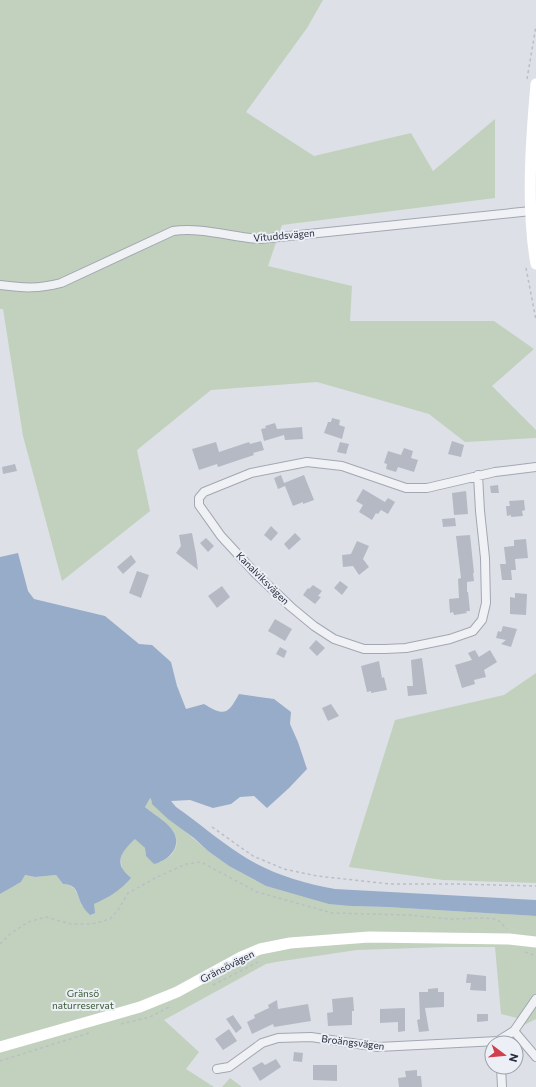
<svg xmlns="http://www.w3.org/2000/svg" width="536" height="1087" viewBox="0 0 536 1087" font-family="Commissioner,sans-serif">
	<style>
		.green { fill: #c2d1be }
		.water { fill: #97acc8 }
		.building { fill: #b4b9c4 }
		.lines { fill: none; stroke-linecap: round; stroke-linejoin: round }
		.street-casing { stroke: #a2a7b1; stroke-width: 10 }
		.path { stroke: #bbbec5; stroke-width: 1.5; stroke-dasharray: 3 3; stroke-linecap: butt }
		.street { stroke: #eff1f5; stroke-width: 8 }
		.secondary { stroke: #fff; stroke-width: 11 }
		.labels { text-anchor: middle; stroke-width: 4; stroke-linejoin: round; paint-order: stroke }
		.street-label { font-size: 10px; fill: #262d3d; stroke: #eceff5 }
		.park-label { font-size: 10px; fill: #385934; stroke: #eceff5 }
	</style>
	<rect width="100%" height="100%" fill="#dde0e7"/>
	<!-- green -->
	<g class="green">
		<path d="M 0,0 L 323,0 L 307,28 L 246,112 L 314,156 L 411,133 L 433,171 L 495,119 L 495,198 L 282,225 L 268,266 L 352,286 L 350,321 L 494,321 L 534,349 L 492,386 L 536,430 L 536,438 L 465,442 L 429,414 L 317,382 L 211,390 L 137,450 L 150,511 L 62,581 L 23,436 L 3,309 L 0,309 Z"/>
		<path d="M 536,673 L 536,883 L 443,880 L 349,867 L 395,720 L 504,695 Z"/>
		<path d="M 149,798 L 151,798 L 151,802 L 208,851 L 229,866 L 266,886 L 287,892 L 351,906 L 387,907 L 536,916 L 536,1019 L 524,1025 L 517,1018 L 501,1014 L 495,947 L 445,947 L 357,950 L 276,962 L 266,964 L 164,1020 L 199,1052 L 186,1069 L 214,1087 L 0,1087 L 0,894 L 21,882 L 24,875 L 35,877 L 56,875 L 63,884 C 77,885 77,894 82,906 L 94,904 L 122,868 C 118,853 125,848 136,838 L 145,848 L 146,856 L 161,862 C 164,860 168,858 171,855 C 189,834 159,818 145,807 Z"/>
		<path d="M 230,1078 L 242,1087 L 222,1087 Z"/>
	</g>
	<!-- water -->
	<path class="water" d="M 18,553 L 28,591 L 34,599 L 105,616 L 139,644 L 152,645 L 171,662 L 177,686 L 186,709 L 204,704 C 225,717 228,714 239,694 L 274,699 L 291,712 L 290,724 L 298,742 L 307,769 L 289,788 L 267,808 L 254,796 L 240,797 L 231,804 L 213,808 L 190,800 L 171,801 L 176,807 C 198,822 218,840 240,854 C 268,873 302,883 335,889 L 536,900 L 536,916 L 387,907 L 351,906 L 329,904 L 266,886 L 229,866 L 208,851 L 194,838 L 168,819 L 152,804 L 151,799 L 150,798 L 145,807 C 158,818 184,830 174,850 C 169,858 162,862 154,864 L 146,856 L 145,848 L 135,839 C 128,846 116,856 122,868 C 124,872 128,875 131,878 C 120,891 109,897 94,904 L 95,913 L 90,915 C 87,912 84,909 82,905 C 76,894 79,885 63,884 L 56,875 L 35,877 L 25,875 L 21,882 L 0,894 L 0,557 Z"/>
	<!-- building -->
	<g class="building">
		<path d="M 332,418 L 340,420 L 339,425 L 345,427 L 342,439 L 324,433 L 328,422 L 331,422 Z"/>
		<path d="M 275,423 L 277,429 L 302,427 L 303,439 L 285,440 L 284,435 L 264,441 L 261,429 L 266,428 L 265,426 Z"/>
		<path d="M 261,441 L 264,450 L 253,453 L 254,455 L 218,467 L 217,464 L 199,470 L 192,449 L 216,442 L 219,452 L 249,442 L 250,444 Z"/>
		<path d="M 452,441 L 464,445 L 461,457 L 448,454 Z"/>
		<path d="M 340,442 L 349,444 L 346,454 L 337,452 Z"/>
		<path d="M 404,448 L 413,451 L 411,458 L 418,460 L 414,472 L 398,467 L 396,472 L 386,469 L 387,464 L 384,463 L 388,451 L 401,455 Z"/>
		<path d="M 15,464 L 17,471 L 3,474 L 2,467 Z"/>
		<path d="M 281,475 L 284,483 L 304,475 L 314,500 L 303,504 L 303,502 L 293,506 L 285,486 L 278,489 L 274,478 Z"/>
		<path d="M 498,485 L 499,493 L 491,493 L 490,486 Z"/>
		<path d="M 363,489 L 385,502 L 388,498 L 395,502 L 388,514 L 381,510 L 378,514 L 376,513 L 372,520 L 359,512 L 363,505 L 356,501 Z"/>
		<path d="M 466,491 L 468,514 L 454,515 L 452,493 Z"/>
		<path d="M 524,500 L 525,510 L 522,511 L 523,516 L 511,517 L 511,515 L 507,516 L 506,506 L 510,506 L 509,501 Z"/>
		<path d="M 455,518 L 456,526 L 443,527 L 442,519 Z"/>
		<path d="M 271,526 L 278,533 L 271,541 L 264,535 Z"/>
		<path d="M 192,533 L 196,554 L 198,570 L 176,553 L 181,546 L 179,535 Z"/>
		<path d="M 295,533 L 301,539 L 289,550 L 284,544 Z"/>
		<path d="M 470,535 L 474,573 L 473,573 L 474,581 L 467,582 L 467,592 L 468,592 L 470,611 L 466,611 L 467,613 L 454,615 L 453,612 L 450,613 L 449,599 L 459,598 L 458,579 L 461,578 L 456,536 Z"/>
		<path d="M 206,538 L 214,546 L 208,552 L 200,543 Z"/>
		<path d="M 526,539 L 528,558 L 515,559 L 516,570 L 511,570 L 512,580 L 502,580 L 500,564 L 506,564 L 504,547 L 514,546 L 514,540 Z"/>
		<path d="M 357,541 L 369,546 L 363,559 L 369,567 L 359,575 L 353,566 L 343,567 L 342,555 L 351,554 Z"/>
		<path d="M 131,555 L 136,562 L 123,574 L 117,567 Z"/>
		<path d="M 137,571 L 149,575 L 141,598 L 129,593 Z"/>
		<path d="M 340,581 L 348,587 L 342,595 L 334,588 Z"/>
		<path d="M 313,585 L 322,591 L 318,596 L 321,597 L 315,604 L 303,595 L 308,588 L 309,589 Z"/>
		<path d="M 222,586 L 230,597 L 217,608 L 208,596 Z"/>
		<path d="M 515,593 L 527,594 L 526,615 L 510,614 L 510,597 L 515,598 Z"/>
		<path d="M 275,619 L 292,629 L 285,641 L 268,631 Z"/>
		<path d="M 503,626 L 517,629 L 511,647 L 501,644 L 506,640 L 496,638 L 498,631 L 501,632 Z"/>
		<path d="M 316,640 L 325,648 L 317,656 L 309,648 Z"/>
		<path d="M 280,647 L 287,651 L 284,658 L 276,654 Z"/>
		<path d="M 475,650 L 479,657 L 490,650 L 497,662 L 484,670 L 486,677 L 474,680 L 475,684 L 462,688 L 455,665 L 472,660 L 468,653 Z"/>
		<path d="M 422,658 L 427,694 L 408,696 L 407,686 L 413,686 L 411,660 Z"/>
		<path d="M 379,661 L 382,678 L 384,677 L 387,690 L 371,693 L 371,691 L 367,692 L 361,666 Z"/>
		<path d="M 331,704 L 339,716 L 328,721 L 322,708 Z"/>
		<path d="M 467,974 L 486,976 L 486,991 L 470,990 L 471,983 L 466,983 Z"/>
		<path d="M 438,988 L 438,992 L 444,992 L 444,1007 L 425,1008 L 429,1031 L 419,1032 L 417,1020 L 420,1019 L 419,992 L 428,992 L 428,989 Z"/>
		<path d="M 353,997 L 354,1011 L 352,1011 L 352,1025 L 328,1026 L 327,1013 L 333,1012 L 332,999 Z"/>
		<path d="M 277,1000 L 278,1009 L 308,1004 L 311,1021 L 274,1027 L 273,1024 L 252,1034 L 247,1022 L 255,1018 L 254,1015 L 269,1008 L 268,1005 Z"/>
		<path d="M 405,1008 L 405,1031 L 398,1032 L 398,1022 L 380,1023 L 380,1009 Z"/>
		<path d="M 477,1014 L 488,1014 L 488,1021 L 477,1022 Z"/>
		<path d="M 233,1015 L 242,1028 L 236,1033 L 226,1019 Z"/>
		<path d="M 229,1029 L 237,1041 L 223,1050 L 215,1039 Z"/>
		<path d="M 294,1052 L 303,1053 L 302,1062 L 293,1061 Z"/>
		<path d="M 276,1059 L 281,1067 L 260,1081 L 252,1068 L 262,1062 L 265,1065 Z"/>
		<path d="M 313,1065 L 337,1065 L 337,1081 L 313,1080 Z"/>
		<path d="M 417,1070 L 417,1076 L 421,1076 L 422,1087 L 399,1087 L 398,1078 L 406,1077 L 405,1071 Z"/>
	</g>
	<g class="lines">
		<defs>
			<g id="street">
				<path d="M 0,285 C 24,288 38,289 61,283 L 173,231 C 202,227 231,237 260,239 L 531,211"/>
				<path d="M 478,475 L 480,511 L 485,558 L 486,603 L 482,620 L 473,631 L 450,639 L 406,648 L 385,649 L 364,649 L 334,639 L 314,626 L 291,607 L 256,574 L 221,536 L 199,505 L 199,498 L 204,492 L 251,473 L 307,462 L 342,466 L 406,488 L 427,488 L 495,472 L 536,467"/>
				<path d="M 514,1031 L 536,1057"/>
				<path d="M 498,1043 L 498,1041 L 514,1031 L 536,999"/>
				<path d="M 501,1067 L 502,1087"/>
				<path d="M 217,1069 L 229,1067 L 262,1043 L 278,1038 L 311,1037 L 378,1047 L 498,1041"/>
			</g>
		</defs>
		<!-- street casing -->
		<use href="#street" class="street-casing"/>
		<!-- path -->
		<g class="path">
			<path d="M 527,79 L 536,26"/>
			<path d="M 526,268 L 536,320"/>
			<path d="M 212,827 L 253,856 L 284,869 L 317,876 L 390,884 L 455,884 L 536,886"/>
			<path d="M 0,944 L 10,934 L 28,922 L 46,917 L 71,924 L 92,924 L 110,919 L 118,910 L 128,893 L 157,877 L 186,864 L 201,862 L 257,892 L 332,913 L 408,915 L 450,919 L 484,918 L 497,919 L 507,929"/>
			<path d="M 525,952 L 536,956"/>
			<path d="M 213,985 L 258,962"/>
			<path d="M 121,1024 L 150,1017 L 169,1007"/>
			<path d="M 0,1061 L 89,1033"/>
		</g>
		<!-- street -->
		<use href="#street" class="street"/>
		<!-- secondary -->
		<g class="secondary">
			<path d="M 536,84 C 531,140 526,208 536,264"/>
			<path d="M 0,1047 L 140,1007 L 177,992 L 241,957 L 260,949 L 290,943 L 369,937 L 509,939 L 536,942"/>
		</g>
	</g>
	<g class="labels">
		<!-- street labels -->
		<g class="street-label">
			<text transform="translate(284 235) rotate(-5)" y="4">Vituddsvägen</text>
			<text transform="translate(263 578) rotate(45)" y="4">Kanalviksvägen</text>
			<text transform="translate(227 966) rotate(-27)" y="4">Gränsövägen</text>
			<text transform="translate(353 1042) rotate(7)" y="4">Broängsvägen</text>
		</g>
		<!-- park labels -->
		<g class="park-label">
			<text x="83" y="997">Gränsö<tspan x="83" dy="12">naturreservat</tspan></text>
		</g>
	</g>
	<!-- north arrow -->
	<g transform="translate(504 1055) rotate(106)"><circle r="19" fill="#eceff5" stroke="#9da1ab"/>
	<path d="M0-3L7 15L0 10L-7 15Z" fill="#cf3f4c"/>
	<text y="-6" font-size="11" font-weight="bold" text-anchor="middle" fill="#262d3d">N</text>
	</g>
</svg>
